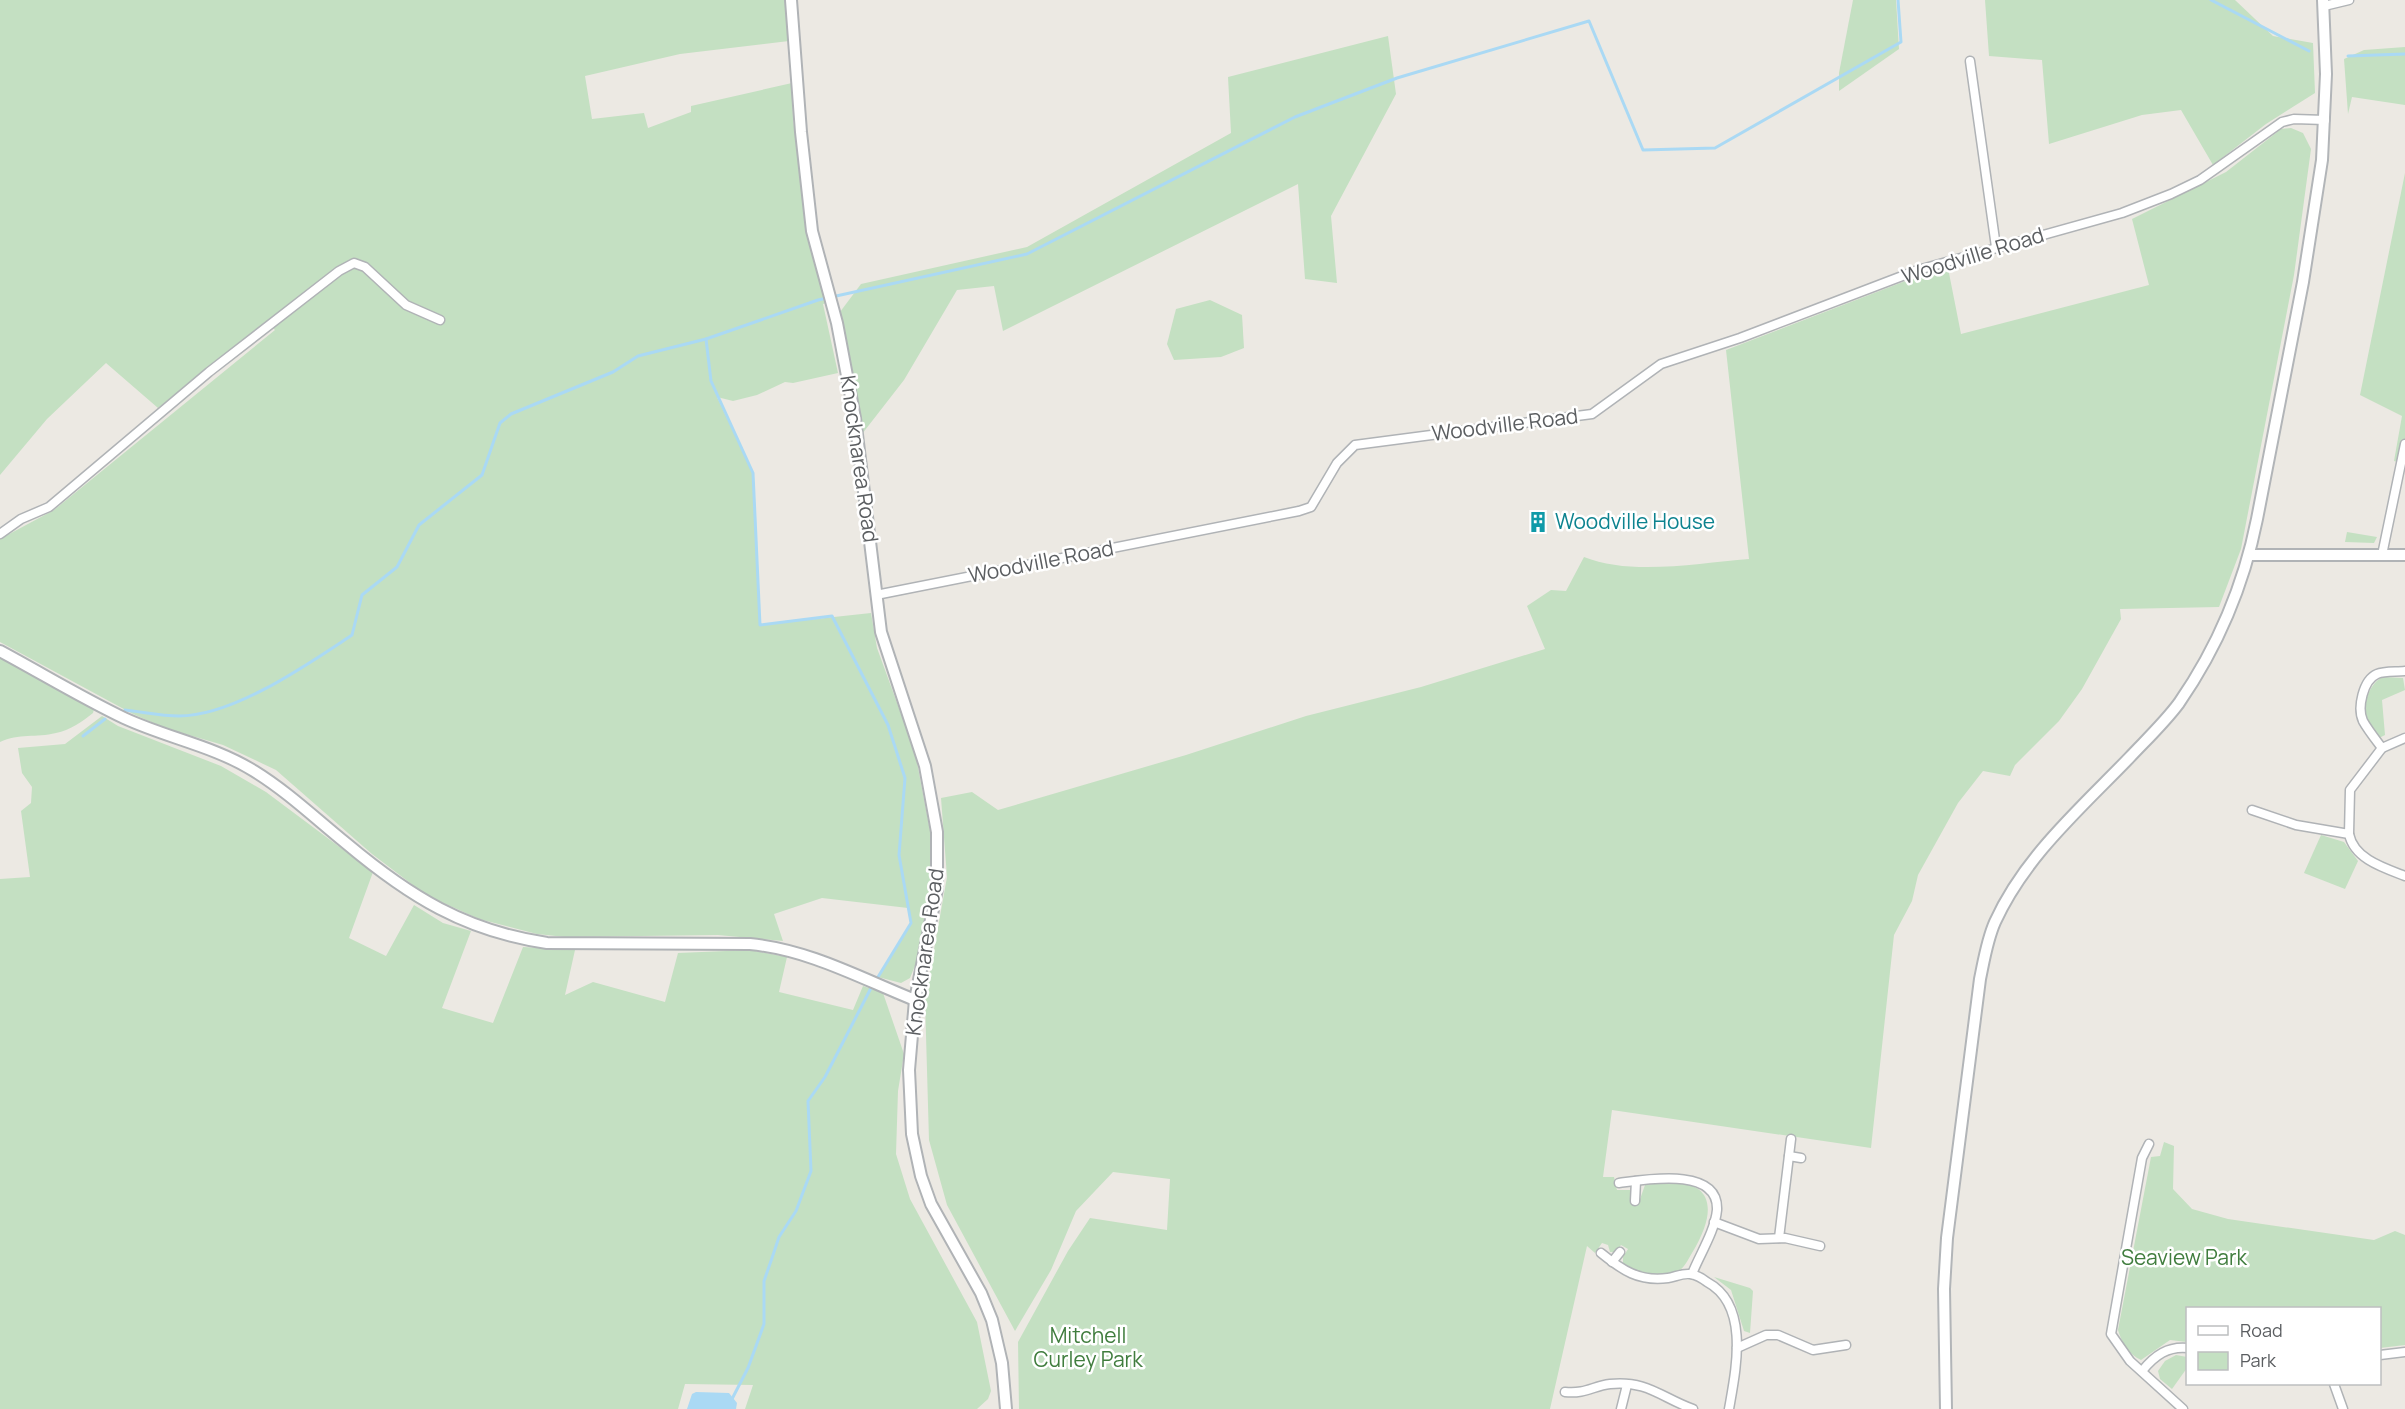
<svg xmlns="http://www.w3.org/2000/svg" width="2405" height="1409" viewBox="0 0 2405 1409" font-family="Manrope,sans-serif">
	<style>
		.green { fill: #c4e0c2 }
		.water { fill: #aad9f4 }
		.lines { fill: none; stroke-linecap: round; stroke-linejoin: round }
		.stream { stroke: #aad9f4; stroke-width: 3 }
		.minor-casing { stroke: #b0b3b6; stroke-width: 11 }
		.tertiary-casing { stroke: #b0b3b6; stroke-width: 14 }
		.secondary-casing { stroke: #b2b5b8; stroke-width: 14 }
		.minor { stroke: #fff; stroke-width: 8 }
		.tertiary { stroke: #fff; stroke-width: 10 }
		.secondary { stroke: #fff; stroke-width: 10 }
		.labels { text-anchor: middle; stroke-width: 5; stroke-linejoin: round; paint-order: stroke }
		.street-label { font-size: 21px; fill: #5b5e61; stroke: #fff }
		.culture-label { font-size: 21px; fill: #0d838f; stroke: #fff; text-anchor: start }
		.park-label { font-size: 21px; fill: #407d3e; stroke: #fff }
	</style>
	<rect width="100%" height="100%" fill="#ece9e3"/>
	<!-- green -->
	<g class="green">
		<path d="M 0,0 L 787,0 L 789,41 L 680,54 L 585,76 L 592,119 L 644,113 L 648,128 L 691,112 L 691,106 L 792,83 L 793,120 L 813,258 L 827,303 L 823,304 L 838,373 L 793,383 L 785,382 L 757,395 L 733,401 L 717,397 L 753,473 L 760,625 L 871,613 L 877,648 L 915,752 L 933,846 L 933,890 L 919,956 L 910,978 L 901,983 L 878,977 L 911,923 L 908,908 L 822,898 L 774,914 L 783,941 L 718,935 L 565,937 L 537,934 L 479,919 L 426,895 L 372,854 L 276,770 L 223,745 L 165,728 L 133,714 L 0,642 L 0,539 L 54,510 L 275,330 L 267,322 L 158,408 L 106,363 L 47,419 L 0,475 Z"/>
		<path d="M 1853,0 L 1896,0 L 1899,49 L 1839,91 L 1839,73 Z"/>
		<path d="M 1985,0 L 2235,0 L 2273,36 L 2313,43 L 2315,93 L 2266,124 L 2213,165 L 2181,110 L 2142,115 L 2049,144 L 2042,60 L 1989,56 Z"/>
		<path d="M 1388,36 L 1396,94 L 1331,216 L 1337,283 L 1305,279 L 1298,184 L 1003,331 L 994,286 L 957,290 L 904,380 L 862,434 L 840,312 L 861,284 L 1027,247 L 1231,133 L 1228,77 Z"/>
		<path d="M 2405,47 L 2405,105 L 2352,97 L 2348,114 L 2344,59 L 2364,50 Z"/>
		<path d="M 2291,128 L 2303,133 L 2311,149 L 2294,275 L 2241,549 L 2219,607 L 2120,609 L 2121,619 L 2082,689 L 2059,721 L 2015,765 L 2010,776 L 1983,771 L 1958,803 L 1918,875 L 1912,901 L 1894,935 L 1871,1148 L 1612,1110 L 1603,1177 L 1614,1177 L 1617,1190 L 1630,1190 L 1631,1202 L 1639,1202 L 1645,1185 C 1707,1173 1724,1200 1692,1253 C 1687,1261 1684,1270 1674,1273 C 1656,1278 1640,1273 1623,1268 L 1623,1257 L 1628,1249 L 1621,1245 L 1616,1252 L 1610,1252 L 1608,1245 L 1602,1243 L 1595,1253 L 1587,1246 L 1550,1409 L 1019,1409 L 1018,1342 L 1068,1251 L 1090,1218 L 1167,1230 L 1170,1179 L 1113,1172 L 1076,1211 L 1051,1270 L 1015,1331 L 947,1205 L 929,1140 L 925,1000 L 947,877 L 941,798 L 972,792 L 998,810 L 1186,755 L 1306,716 L 1421,687 L 1545,649 L 1527,606 L 1551,590 L 1566,591 L 1584,557 C 1631,576 1698,563 1749,559 L 1726,350 L 1934,270 L 1948,268 L 1961,334 L 2149,285 L 2132,219 L 2226,172 L 2281,129 Z"/>
		<path d="M 2405,173 L 2405,464 L 2394,461 L 2402,416 L 2360,395 Z"/>
		<path d="M 1210,300 L 1242,315 L 1244,348 L 1221,357 L 1174,360 L 1167,344 L 1176,309 Z"/>
		<path d="M 2347,532 L 2377,537 L 2374,543 L 2345,542 Z"/>
		<path d="M 0,658 L 88,704 L 94,709 L 93,713 C 82,722 70,730 56,733 C 36,738 19,733 0,742 Z"/>
		<path d="M 2383,677 L 2403,678 L 2405,690 L 2382,700 L 2385,735 L 2379,738 C 2374,731 2366,723 2365,713 C 2364,700 2371,682 2383,677 Z"/>
		<path d="M 102,716 L 118,726 L 221,766 L 266,792 L 373,872 L 349,938 L 386,956 L 414,905 L 443,923 L 471,931 L 442,1008 L 493,1023 L 523,947 L 575,950 L 565,995 L 593,982 L 665,1002 L 678,953 L 750,950 L 787,957 L 779,992 L 853,1010 L 863,986 L 883,993 L 904,1054 L 898,1091 L 896,1154 L 910,1199 L 977,1322 L 991,1391 L 988,1399 L 977,1409 L 745,1409 L 753,1385 L 685,1384 L 678,1409 L 0,1409 L 0,879 L 30,877 L 21,811 L 31,803 L 32,787 L 22,773 L 18,748 L 65,744 Z"/>
		<path d="M 2321,835 L 2344,842 L 2358,861 L 2345,889 L 2304,873 Z"/>
		<path d="M 2164,1142 L 2174,1146 L 2173,1189 L 2192,1209 L 2228,1219 L 2374,1240 L 2395,1231 L 2405,1235 L 2405,1345 L 2380,1348 L 2380,1308 L 2188,1308 L 2187,1342 L 2170,1340 L 2141,1360 C 2128,1354 2122,1343 2118,1330 L 2151,1157 L 2160,1156 Z"/>
		<path d="M 1714,1277 L 1750,1288 L 1753,1291 L 1750,1333 L 1744,1331 L 1731,1290 Z"/>
		<path d="M 2176,1355 L 2187,1357 L 2187,1368 L 2172,1389 L 2160,1379 L 2158,1371 L 2165,1361 Z"/>
	</g>
	<!-- water -->
	<path class="water" d="M 696,1392 L 729,1393 L 737,1403 L 736,1409 L 687,1409 L 692,1394 Z"/>
	<g class="lines">
		<!-- stream -->
		<g class="stream">
			<path d="M 2211,0 L 2309,51"/>
			<path d="M 2348,56 L 2405,54"/>
			<path d="M 706,339 L 711,381 L 753,473 L 760,625 L 832,616 L 888,725 L 905,778 L 899,855 L 911,923 L 878,977"/>
			<path d="M 125,710 C 143,712 162,716 179,716 C 234,716 308,664 352,635 L 362,595 L 397,567 L 419,525 L 482,475 L 500,423 L 511,414 L 613,372 L 638,356 L 706,339 L 818,300 L 1027,254 L 1295,117 L 1397,78 L 1589,21 L 1643,150 L 1715,148 L 1901,42 L 1898,0"/>
			<path d="M 83,736 L 105,719"/>
			<path d="M 732,1399 L 748,1368 L 764,1324 L 764,1281 L 772,1258 L 779,1237 L 796,1211 L 811,1171 L 808,1101 L 825,1077 L 871,988"/>
		</g>
		<defs>
			<g id="minor">
				<path d="M 2324,6 L 2349,0"/>
				<path d="M 1970,61 L 1996,247"/>
				<path d="M 0,534 L 21,519 L 49,507 L 209,372 L 339,271 L 354,263 L 365,267 L 406,305 L 440,320"/>
				<path d="M 2382,555 L 2405,444"/>
				<path d="M 876,595 L 1299,511 L 1311,507 L 1337,463 L 1355,445 L 1592,414 L 1661,364 L 1740,338 L 1918,270 L 2122,213 L 2171,194 L 2200,180 L 2282,122 L 2294,119 L 2325,120"/>
				<path d="M 2382,748 C 2376,740 2368,730 2363,721 C 2357,708 2363,680 2377,674 C 2384,671 2396,672 2405,671"/>
				<path d="M 2252,810 L 2296,825 L 2349,834 L 2350,790 L 2382,748 L 2405,738"/>
				<path d="M 2349,834 C 2354,859 2384,868 2405,876"/>
				<path d="M 2149,1144 L 2142,1158 L 2111,1334 L 2130,1361 L 2183,1409"/>
				<path d="M 1789,1156 L 1801,1158"/>
				<path d="M 1619,1183 C 1644,1180 1719,1166 1717,1210 C 1715,1231 1700,1254 1692,1274"/>
				<path d="M 1635,1201 L 1636,1181"/>
				<path d="M 1714,1222 L 1759,1239 L 1785,1238 L 1820,1246"/>
				<path d="M 1779,1238 L 1791,1139"/>
				<path d="M 1601,1253 C 1622,1270 1639,1282 1668,1278 C 1675,1277 1682,1273 1690,1274 C 1697,1275 1702,1278 1707,1282 C 1750,1305 1736,1369 1729,1409"/>
				<path d="M 1612,1262 L 1620,1252"/>
				<path d="M 1737,1348 L 1766,1335 L 1778,1335 L 1813,1350 L 1846,1345"/>
				<path d="M 2380,1355 L 2405,1352"/>
				<path d="M 2142,1371 C 2155,1355 2168,1346 2188,1348"/>
				<path d="M 2334,1384 L 2343,1409"/>
				<path d="M 1565,1392 C 1586,1394 1593,1386 1610,1384 C 1647,1380 1662,1398 1693,1409"/>
				<path d="M 1621,1409 L 1627,1385"/>
			</g>
			<g id="tertiary">
				<path d="M 791,0 L 801,132 L 812,231 L 837,323 L 855,418 L 881,632 L 925,766 L 937,832 L 937,889 L 915,1000 L 909,1070 L 912,1134 L 921,1176 L 931,1204 L 981,1293 L 992,1320 L 1002,1363 L 1006,1409"/>
				<path d="M 2250,555 L 2405,555"/>
				<path d="M 0,651 C 41,673 82,698 124,718 C 167,738 214,746 254,771 C 288,792 316,819 347,844 C 409,896 465,931 547,943 L 750,944 C 810,950 860,978 915,1000"/>
			</g>
			<path id="secondary" d="M 1946,1409 L 1944,1289 L 1947,1238 L 1980,979 C 1984,960 1987,940 1995,922 C 2025,856 2081,808 2130,757 C 2146,740 2165,722 2179,703 C 2217,648 2244,584 2257,519 L 2303,282 L 2322,160 L 2326,74 L 2323,0"/>
		</defs>
		<!-- minor casing -->
		<use href="#minor" class="minor-casing"/>
		<!-- tertiary casing -->
		<use href="#tertiary" class="tertiary-casing"/>
		<!-- secondary casing -->
		<use href="#secondary" class="secondary-casing"/>
		<!-- minor -->
		<use href="#minor" class="minor"/>
		<!-- tertiary -->
		<use href="#tertiary" class="tertiary"/>
		<!-- secondary -->
		<use href="#secondary" class="secondary"/>
	</g>
	<!-- icons -->
	<defs>
		<symbol id="building-bare" viewBox="-9 -9 18 18"><path d="M-4-6H4V6H1V3H-1V6H-4ZM-2.5-4.3h1.7v1.8h-1.7ZM.8-4.3h1.7v1.8H.8ZM-2.5-1h1.7V.8h-1.7ZM.8-1h1.7V.8H.8Z" fill="#0f9aa8" stroke="#fff" stroke-width="2.5" paint-order="stroke"/></symbol>
	</defs>
	<g fill-rule="evenodd">
		<use href="#building-bare" x="1523" y="507" width="30" height="30"/>
	</g>
	<g class="labels">
		<!-- street labels -->
		<g class="street-label">
			<text transform="translate(1973 256) rotate(-17)" y="7">Woodville Road</text>
			<text transform="translate(1505 425) rotate(-7)" y="7">Woodville Road</text>
			<text transform="translate(859 459) rotate(82)" y="7">Knocknarea Road</text>
			<text transform="translate(1041 562) rotate(-11)" y="7">Woodville Road</text>
			<text transform="translate(925 952) rotate(-82)" y="7">Knocknarea Road</text>
		</g>
		<!-- culture labels -->
		<g class="culture-label">
			<text x="1555" y="529">Woodville House</text>
		</g>
		<!-- park labels -->
		<g class="park-label">
			<text x="2184" y="1265">Seaview Park</text>
			<text x="1088" y="1343">Mitchell<tspan x="1088" dy="24">Curley Park</tspan></text>
		</g>
	</g>
	<!-- legend -->
	<rect x="2186" y="1307" width="195" height="78" fill="#ffffff" stroke="#bdbfc0" stroke-width="1.5"/>
	<rect x="2198" y="1326" width="30" height="9" fill="#ffffff" stroke="#bdbfc0" stroke-width="1.5"/>
	<text x="2240" y="1337" font-size="18" fill="#5b5e61">Road</text>
	<rect x="2198" y="1352" width="30" height="18" fill="#c4e0c2" stroke="#bdbfc0" stroke-width="1.5"/>
	<text x="2240" y="1367" font-size="18" fill="#5b5e61">Park</text>
</svg>
